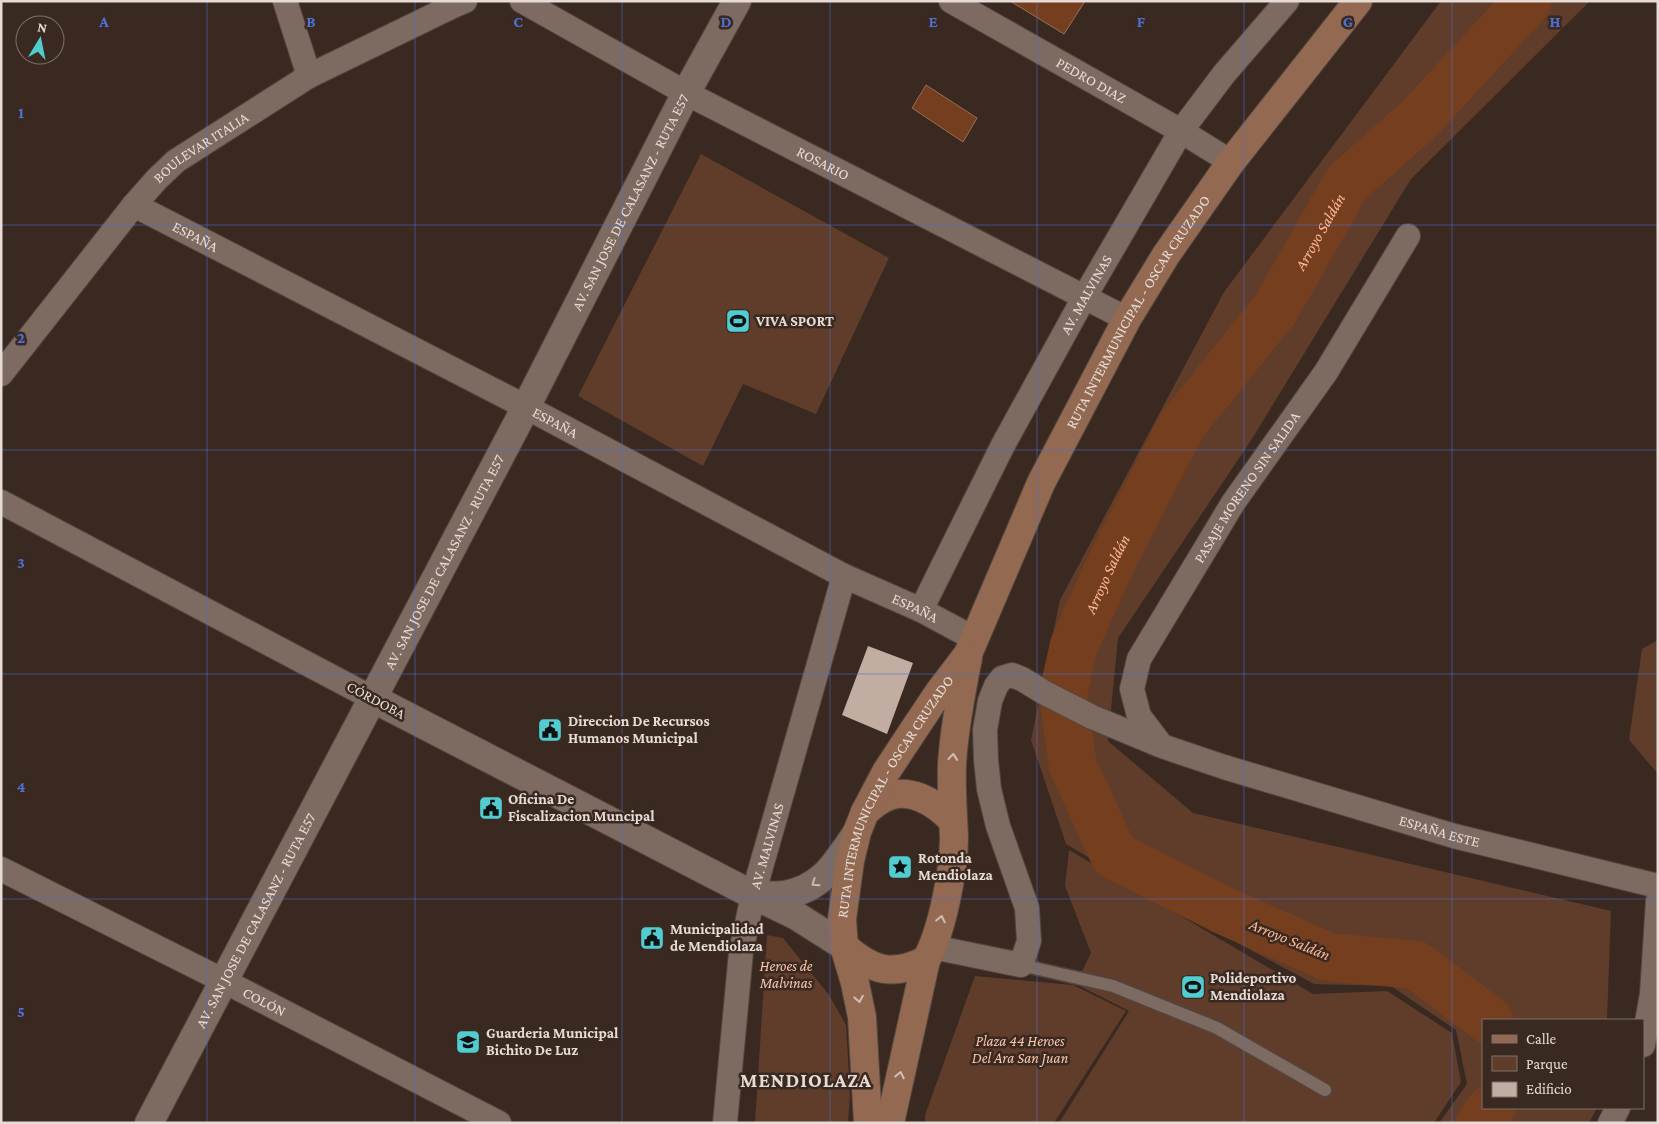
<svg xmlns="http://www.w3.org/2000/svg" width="1659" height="1124" viewBox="0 0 1659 1124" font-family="'Crimson Pro',serif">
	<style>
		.green { fill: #5f3d2a }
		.water { fill: #753f1f; stroke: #976e56 }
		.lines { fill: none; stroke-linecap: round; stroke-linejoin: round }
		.river { stroke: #753f1f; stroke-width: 48 }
		.building { fill: #c2ada2 }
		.service-casing { stroke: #53463f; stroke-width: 15 }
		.minor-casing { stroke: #53463f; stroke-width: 26 }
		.tertiary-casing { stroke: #53463f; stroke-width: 30 }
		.secondary-casing { stroke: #53463f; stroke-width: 30 }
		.service { stroke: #7d6a60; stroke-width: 12 }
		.minor { stroke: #7d6a60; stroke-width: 24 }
		.tertiary { stroke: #7d6a60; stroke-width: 28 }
		.secondary { stroke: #936951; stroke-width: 28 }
		.oneway { stroke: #d1beb4 }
		.oneway2 { stroke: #c6b9b2 }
		.grid { fill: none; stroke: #4f71d7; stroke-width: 1; stroke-opacity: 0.55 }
		.labels { text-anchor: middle; stroke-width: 5; stroke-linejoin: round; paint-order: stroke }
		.street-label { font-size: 15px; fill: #e6dbd5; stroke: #392921 }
		.poi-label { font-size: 15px; font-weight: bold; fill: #e6dbd5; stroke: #392921; text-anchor: start }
		.park-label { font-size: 15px; font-style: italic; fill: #fac6ab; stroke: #392921 }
		.water-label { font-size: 16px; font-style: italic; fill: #fdb793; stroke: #392921 }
		.district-label { font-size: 20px; font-weight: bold; letter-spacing: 1px; fill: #e6dbd5; stroke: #392921 }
		.grid-label { font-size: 16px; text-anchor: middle; font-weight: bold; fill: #4f71d7; stroke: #392921; stroke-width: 5; stroke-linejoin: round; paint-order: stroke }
	</style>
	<rect width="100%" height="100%" fill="#392921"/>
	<!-- green -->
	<g class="green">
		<path d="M 1441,1 L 1590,1 L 1411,179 L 1250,442 L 1118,638 L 1108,741 L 1193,813 L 1611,911 L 1607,1020 L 1483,1020 L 1483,1108 L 1597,1108 L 1589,1123 L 1439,1123 L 1467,1084 L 1456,1030 L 1391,986 L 1314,984 L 1180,912 L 1066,844 L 1031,740 L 1060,600 L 1224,292 Z"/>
		<path d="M 701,154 L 889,258 L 816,414 L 743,384 L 703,466 L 578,396 Z"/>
		<path d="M 1658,640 L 1658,774 L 1629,740 L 1642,649 Z"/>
		<path d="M 1069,850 L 1313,994 L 1387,991 L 1452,1033 L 1461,1082 L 1434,1123 L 1059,1123 L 1129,1011 L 1076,984 L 1091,953 L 1065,886 Z"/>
		<path d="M 767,935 L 783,938 L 829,995 L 846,1025 L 850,1094 L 848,1123 L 755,1123 Z"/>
		<path d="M 975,976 L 1073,985 L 1126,1011 L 1054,1123 L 925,1123 L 925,1115 Z"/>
	</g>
	<!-- water -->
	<g class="water">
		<path d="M 1010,1 L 1085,1 L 1064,34 Z"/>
		<path d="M 926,85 L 977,118 L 963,142 L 912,108 Z"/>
	</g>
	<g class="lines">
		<!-- river -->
		<g class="river">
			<path id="s1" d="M 1489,1020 L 1416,965 L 1328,957 L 1223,910 L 1114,855 L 1073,766 L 1063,694 L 1074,645 L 1113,559 L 1182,425 L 1276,308 L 1347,183 L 1419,119 L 1528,1"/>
			<path d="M 1480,1123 L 1491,1108"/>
		</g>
	</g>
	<!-- building -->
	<path class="building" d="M 868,646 L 913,663 L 887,734 L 842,715 Z"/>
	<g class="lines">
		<defs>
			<path id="service" d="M 1021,965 L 1113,986 L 1217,1028 L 1325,1090"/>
			<g id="minor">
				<path d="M 285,1 L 309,76"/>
				<path id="s2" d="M 522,1 L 686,93 L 1127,319"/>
				<path id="s3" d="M 951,1 L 1181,131 L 1231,162"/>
				<path id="s4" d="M 134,205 L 526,407 L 844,576 L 921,610 L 975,639"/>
				<path id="s5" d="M 1,374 L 134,205 L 157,179 L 176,161 L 309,76 L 453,6 L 465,1"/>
				<path d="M 1,502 L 372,698"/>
				<path id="s6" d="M 921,610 L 1003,445 L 1085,296 L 1181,131 L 1224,74 L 1287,1"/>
				<path id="s7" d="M 1161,745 L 1139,716 L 1132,689 L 1139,659 L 1233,503 L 1326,372 L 1408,236"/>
				<path id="s8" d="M 1,869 L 224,981 L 499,1123"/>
				<path id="s9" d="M 933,947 L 1021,965 L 1029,941 L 1027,908 L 998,826 L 989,789 L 986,760 L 985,730 L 990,701 L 996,686 L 1002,678 L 1012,675 L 1022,679 L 1045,693 L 1092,717 L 1162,746 L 1224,767 L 1454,836 L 1658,886"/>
				<path d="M 1643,1045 L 1652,994 L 1658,901"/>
				<path id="s10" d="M 725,1123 L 741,952 L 753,895 L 844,576"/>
				<path d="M 1610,1123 L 1618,1108"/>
			</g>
			<g id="tertiary">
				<path d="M 372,698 L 753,895 L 795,915 L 844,946"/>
				<path d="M 756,895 C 765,895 775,896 784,895 C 822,889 836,863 856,834"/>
				<path id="s11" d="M 149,1123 L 526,407 L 686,93 L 737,1"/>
			</g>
			<g id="secondary">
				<path d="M 865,812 C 870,808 875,803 881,800 C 907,784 935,802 953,821"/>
				<path d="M 844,946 C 872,971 892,977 926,960"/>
				<path id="s12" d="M 868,1123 L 862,1017 L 855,983 L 844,946 L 842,919 L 850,861 L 857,832 L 865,812 L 886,772 L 911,734 L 939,692 L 968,654 L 1041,483 L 1127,319 L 1166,255 L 1231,162 L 1358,1"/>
				<path d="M 890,1123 L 926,960 C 942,932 954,870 954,837 C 953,813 951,789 952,764 C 954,729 961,693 968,658"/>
			</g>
		</defs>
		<!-- service casing -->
		<use href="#service" class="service-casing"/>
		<!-- minor casing -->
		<use href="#minor" class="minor-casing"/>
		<!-- tertiary casing -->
		<use href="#tertiary" class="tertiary-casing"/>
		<!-- secondary casing -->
		<use href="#secondary" class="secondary-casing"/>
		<!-- service -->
		<use href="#service" class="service"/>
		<!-- minor -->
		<use href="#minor" class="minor"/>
		<!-- tertiary -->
		<use href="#tertiary" class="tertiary"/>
		<!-- secondary -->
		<use href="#secondary" class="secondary"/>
	</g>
	<!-- one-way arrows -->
	<defs><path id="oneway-chevron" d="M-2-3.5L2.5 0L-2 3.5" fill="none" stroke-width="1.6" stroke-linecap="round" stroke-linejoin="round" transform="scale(1.25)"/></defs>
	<g class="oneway">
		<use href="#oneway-chevron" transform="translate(953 757) rotate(-85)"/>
		<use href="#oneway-chevron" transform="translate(941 919) rotate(-78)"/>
		<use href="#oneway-chevron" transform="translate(859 999) rotate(79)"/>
		<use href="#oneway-chevron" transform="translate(900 1075) rotate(-78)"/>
	</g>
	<use class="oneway2" href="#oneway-chevron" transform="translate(815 883) rotate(146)"/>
	<!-- grid -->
	<path class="grid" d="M 207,1 L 207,1123M 415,1 L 415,1123M 622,1 L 622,1123M 830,1 L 830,1123M 1037,1 L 1037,1123M 1244,1 L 1244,1123M 1452,1 L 1452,1123M 1,225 L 1658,225M 1,450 L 1658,450M 1,674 L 1658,674M 1,899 L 1658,899"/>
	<!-- icons -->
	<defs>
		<symbol id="stadium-square" viewBox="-11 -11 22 22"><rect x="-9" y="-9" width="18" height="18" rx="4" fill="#51ccd1" stroke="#392921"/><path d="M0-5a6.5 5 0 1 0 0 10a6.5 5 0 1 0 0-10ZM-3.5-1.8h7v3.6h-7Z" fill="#111"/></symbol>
		<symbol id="civic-square" viewBox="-11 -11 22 22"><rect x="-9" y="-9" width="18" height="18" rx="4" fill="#51ccd1" stroke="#392921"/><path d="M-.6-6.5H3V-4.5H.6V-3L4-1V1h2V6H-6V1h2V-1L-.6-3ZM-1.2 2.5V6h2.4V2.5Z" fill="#111"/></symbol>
		<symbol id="sight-square" viewBox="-11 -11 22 22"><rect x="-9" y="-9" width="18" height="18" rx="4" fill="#51ccd1" stroke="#392921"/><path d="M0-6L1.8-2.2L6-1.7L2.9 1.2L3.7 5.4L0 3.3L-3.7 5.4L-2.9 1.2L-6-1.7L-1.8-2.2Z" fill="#111"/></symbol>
		<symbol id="school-square" viewBox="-11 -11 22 22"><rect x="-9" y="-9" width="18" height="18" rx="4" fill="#51ccd1" stroke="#392921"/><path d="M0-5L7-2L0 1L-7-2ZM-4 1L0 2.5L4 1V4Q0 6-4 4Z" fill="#111"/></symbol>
	</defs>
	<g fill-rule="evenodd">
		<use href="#stadium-square" x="724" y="307" width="28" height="28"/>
		<use href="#civic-square" x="536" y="716" width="28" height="28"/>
		<use href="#civic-square" x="477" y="794" width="28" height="28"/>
		<use href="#sight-square" x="886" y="853" width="28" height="28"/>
		<use href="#civic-square" x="638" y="924" width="28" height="28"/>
		<use href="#stadium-square" x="1179" y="973" width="28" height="28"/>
		<use href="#school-square" x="454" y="1028" width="28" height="28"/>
	</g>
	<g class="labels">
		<!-- street labels -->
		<g class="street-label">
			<text dy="5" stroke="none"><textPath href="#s3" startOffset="161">PEDRO DIAZ</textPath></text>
			<text dy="5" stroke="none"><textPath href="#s5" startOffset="304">BOULEVAR ITALIA</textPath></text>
			<text dy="5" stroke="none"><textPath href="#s2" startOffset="342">ROSARIO</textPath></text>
			<text dy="5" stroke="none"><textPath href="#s11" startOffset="1039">AV. SAN JOSE DE CALASANZ - RUTA E57</textPath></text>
			<text dy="5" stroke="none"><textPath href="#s4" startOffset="69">ESPAÑA</textPath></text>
			<text dy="5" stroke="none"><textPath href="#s6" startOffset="356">AV. MALVINAS</textPath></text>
			<text dy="5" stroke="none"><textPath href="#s12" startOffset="888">RUTA INTERMUNICIPAL - OSCAR CRUZADO</textPath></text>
			<text dy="5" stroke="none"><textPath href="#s4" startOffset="474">ESPAÑA</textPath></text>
			<text dy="5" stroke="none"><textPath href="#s7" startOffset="298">PASAJE MORENO SIN SALIDA</textPath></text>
			<text dy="5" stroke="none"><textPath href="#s11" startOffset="634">AV. SAN JOSE DE CALASANZ - RUTA E57</textPath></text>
			<text dy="5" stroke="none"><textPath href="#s4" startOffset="879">ESPAÑA</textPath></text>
			<text transform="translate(376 700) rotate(28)" y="5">CÓRDOBA</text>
			<text dy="5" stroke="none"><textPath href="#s12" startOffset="342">RUTA INTERMUNICIPAL - OSCAR CRUZADO</textPath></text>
			<text dy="5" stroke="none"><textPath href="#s9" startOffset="855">ESPAÑA ESTE</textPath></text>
			<text dy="5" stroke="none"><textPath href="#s10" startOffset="281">AV. MALVINAS</textPath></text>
			<text dy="5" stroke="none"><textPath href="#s11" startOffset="229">AV. SAN JOSE DE CALASANZ - RUTA E57</textPath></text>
			<text dy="5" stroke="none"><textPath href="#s8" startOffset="295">COLÓN</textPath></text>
		</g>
		<!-- poi labels -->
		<g class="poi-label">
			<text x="756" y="326">VIVA SPORT</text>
			<text x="568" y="726">Direccion De Recursos<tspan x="568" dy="17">Humanos Municipal</tspan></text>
			<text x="508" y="804">Oficina De<tspan x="508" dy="17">Fiscalizacion Muncipal</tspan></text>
			<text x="918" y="863">Rotonda<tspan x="918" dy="17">Mendiolaza</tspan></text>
			<text x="670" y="934">Municipalidad<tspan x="670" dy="17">de Mendiolaza</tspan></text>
			<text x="1210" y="983">Polideportivo<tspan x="1210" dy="17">Mendiolaza</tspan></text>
			<text x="486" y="1038">Guarderia Municipal<tspan x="486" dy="17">Bichito De Luz</tspan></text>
		</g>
		<!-- park labels -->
		<g class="park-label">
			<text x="786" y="971">Heroes de<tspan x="786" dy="17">Malvinas</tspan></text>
			<text x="1020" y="1046">Plaza 44 Heroes<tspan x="1020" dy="17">Del Ara San Juan</tspan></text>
		</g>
		<!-- water labels -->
		<g class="water-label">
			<text dy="6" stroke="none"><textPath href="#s1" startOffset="1121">Arroyo Saldán</textPath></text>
			<text dy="6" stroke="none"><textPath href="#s1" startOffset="716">Arroyo Saldán</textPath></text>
			<text transform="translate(1290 939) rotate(22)" y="6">Arroyo Saldán</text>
		</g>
		<!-- district labels -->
		<g class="district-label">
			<text x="806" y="1087">MENDIOLAZA</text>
		</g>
	</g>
	<g class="grid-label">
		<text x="104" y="27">A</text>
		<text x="311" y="27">B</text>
		<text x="518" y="27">C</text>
		<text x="726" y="27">D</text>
		<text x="933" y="27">E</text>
		<text x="1141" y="27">F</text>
		<text x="1348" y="27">G</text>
		<text x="1555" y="27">H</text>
		<text x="21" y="118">1</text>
		<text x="21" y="343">2</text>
		<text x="21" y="568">3</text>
		<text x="21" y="792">4</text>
		<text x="21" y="1017">5</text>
	</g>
	<!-- border -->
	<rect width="1659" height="1124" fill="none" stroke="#e6dbd5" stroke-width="5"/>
	<!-- legend -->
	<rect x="1482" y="1019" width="162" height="90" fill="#392921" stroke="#7e7069"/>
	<rect x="1492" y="1035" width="25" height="8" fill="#936951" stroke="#7e7069"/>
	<text x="1526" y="1044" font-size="15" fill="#e6dbd5">Calle</text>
	<rect x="1492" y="1056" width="25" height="15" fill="#5f3d2a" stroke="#7e7069"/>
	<text x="1526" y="1069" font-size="15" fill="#e6dbd5">Parque</text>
	<rect x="1492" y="1082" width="25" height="15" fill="#c2ada2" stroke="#7e7069"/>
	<text x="1526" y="1094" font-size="15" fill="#e6dbd5">Edificio</text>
	<!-- north arrow -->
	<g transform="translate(40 40) rotate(10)"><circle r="24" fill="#392921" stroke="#7e7069"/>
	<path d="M0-4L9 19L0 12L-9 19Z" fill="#51ccd1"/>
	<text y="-8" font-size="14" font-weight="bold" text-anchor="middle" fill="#e6dbd5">N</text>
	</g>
</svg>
